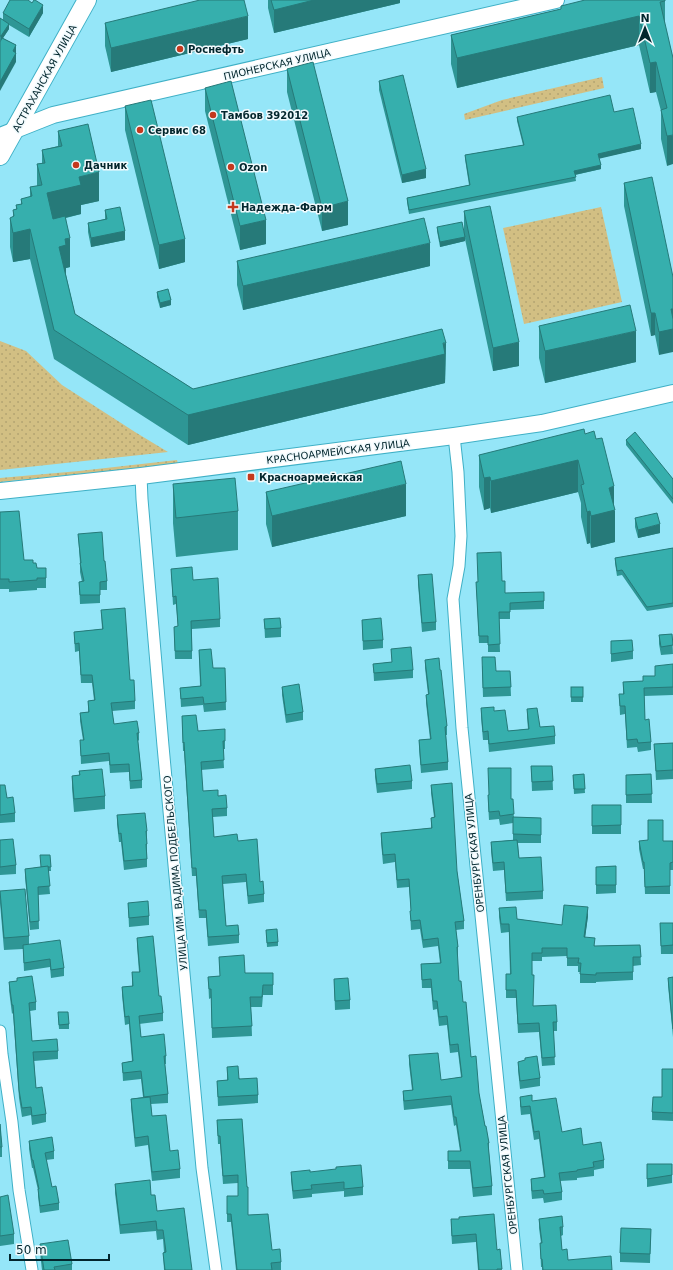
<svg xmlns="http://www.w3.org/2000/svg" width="673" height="1270" viewBox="0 0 673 1270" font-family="'DejaVu Sans',sans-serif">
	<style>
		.grass { fill: url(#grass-dots) }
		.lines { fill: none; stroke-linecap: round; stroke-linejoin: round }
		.street-casing { stroke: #3fb0c6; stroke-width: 13 }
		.secondary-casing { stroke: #3fb0c6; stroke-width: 18 }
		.primary-casing { stroke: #3fb0c6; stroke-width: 20 }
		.street { stroke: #fff; stroke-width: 11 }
		.secondary { stroke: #fff; stroke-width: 16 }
		.primary { stroke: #fff; stroke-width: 18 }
		.wall { fill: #2e9695 }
		.shaded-wall { fill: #267a79 }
		.building { fill: #36afad; stroke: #267a79 }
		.poi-dot { fill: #c4391e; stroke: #f1fafd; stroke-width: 1.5 }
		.labels { text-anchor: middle; stroke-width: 3; stroke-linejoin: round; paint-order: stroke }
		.poi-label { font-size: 10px; font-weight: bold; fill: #02262d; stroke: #f1fafd; text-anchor: start }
		.street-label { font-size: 10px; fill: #02262d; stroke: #f1fafd }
	</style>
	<defs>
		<pattern id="grass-dots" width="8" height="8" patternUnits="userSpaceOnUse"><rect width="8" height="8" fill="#d2bf83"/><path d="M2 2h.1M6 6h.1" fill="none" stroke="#b3a471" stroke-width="1.8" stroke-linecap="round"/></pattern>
	</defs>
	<rect width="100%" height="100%" fill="#95e6f8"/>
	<!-- grass -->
	<g class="grass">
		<path d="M 602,77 L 604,88 L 465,120 L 464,114 L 502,100 Z"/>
		<path d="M 601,207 L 622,302 L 524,324 L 503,228 Z"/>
		<path d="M 0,341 L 26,351 L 62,385 L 135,432 L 168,452 L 0,470 Z"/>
		<path d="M 177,460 L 178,464 L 0,482 L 0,478 L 79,471 Z"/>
	</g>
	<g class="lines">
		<defs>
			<g id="street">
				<path d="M 454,436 L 458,472 L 461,536 L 459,566 L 453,599 L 462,728 L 517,1270"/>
				<path d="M 141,476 L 142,499 L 163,746 L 202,1168 L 216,1270"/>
				<path d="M 0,1031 L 2,1054 L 12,1122 L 19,1190 L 32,1270"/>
			</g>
			<g id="secondary">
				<path d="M 0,136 L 53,115 L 556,0"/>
				<path d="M 0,491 L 141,476 L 454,436 L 542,423 L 673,393"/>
			</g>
			<path id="primary" d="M 0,156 L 87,0"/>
		</defs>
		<!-- street casing -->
		<use href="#street" class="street-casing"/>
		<!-- secondary casing -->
		<use href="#secondary" class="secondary-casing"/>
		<!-- primary casing -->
		<use href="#primary" class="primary-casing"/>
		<!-- street -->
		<use href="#street" class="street"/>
		<!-- secondary -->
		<use href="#secondary" class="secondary"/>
		<!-- primary -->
		<use href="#primary" class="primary"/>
	</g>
	<!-- wall -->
	<g class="wall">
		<path d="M 268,0 L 400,0 L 400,3 L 274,33 L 268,8 Z"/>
		<path d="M 665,1 L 665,26 L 673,58 L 667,166 L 661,139 L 661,111 L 656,92 L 650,93 L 639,45 L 457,88 L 451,64 L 451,35 L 561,9 L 561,6 Z"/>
		<path d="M 3,13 L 43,13 L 29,37 L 9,25 L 9,29 L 3,38 L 16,45 L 16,62 L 0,40 L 0,18 L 3,20 Z"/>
		<path d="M 105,23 L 248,39 L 111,72 L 105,46 Z"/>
		<path d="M 287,69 L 348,225 L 322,231 L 287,92 Z"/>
		<path d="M 379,81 L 426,178 L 402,183 L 379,90 Z"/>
		<path d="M 205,88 L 266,244 L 240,250 L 205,111 Z"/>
		<path d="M 125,106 L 185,262 L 159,269 L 125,130 Z"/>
		<path d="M 614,112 L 641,149 L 599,158 L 601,169 L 575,175 L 576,181 L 409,214 L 407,202 L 407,198 L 469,185 L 465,159 L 465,155 L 523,145 L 517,121 L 517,117 Z"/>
		<path d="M 58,131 L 99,201 L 81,205 L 81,214 L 66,218 L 70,267 L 66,268 L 66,275 L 75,314 L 193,389 L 446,343 L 445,383 L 188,445 L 54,359 L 30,259 L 13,262 L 10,247 L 10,218 L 13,217 L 13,210 L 16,209 L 16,205 L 21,204 L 21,199 L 30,197 L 30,187 L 37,186 L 37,164 L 42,163 L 42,150 L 58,146 Z"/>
		<path d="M 624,183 L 673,277 L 659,355 L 655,335 L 651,336 L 624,206 Z"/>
		<path d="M 105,210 L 125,240 L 91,247 L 88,232 L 88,223 L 105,219 Z"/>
		<path d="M 464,211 L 519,366 L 493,371 L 465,239 L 465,241 L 440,247 L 437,231 L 437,227 L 464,233 Z"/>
		<path d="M 237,261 L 430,266 L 243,310 L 237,285 Z"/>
		<path d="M 157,292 L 171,305 L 160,308 L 157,297 Z"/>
		<path d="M 539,326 L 636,362 L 545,383 L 539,358 Z"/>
		<path d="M 585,434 L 614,507 L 615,542 L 591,548 L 590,543 L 587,544 L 581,517 L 581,503 L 578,492 L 491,513 L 490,508 L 484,510 L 479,487 L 479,455 Z"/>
		<path d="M 626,440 L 673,479 L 673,504 L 626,445 Z"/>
		<path d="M 173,484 L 238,511 L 238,550 L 176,557 L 173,523 Z"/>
		<path d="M 266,492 L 406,516 L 272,547 L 266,524 Z"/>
		<path d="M 0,512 L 24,560 L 33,563 L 37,568 L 46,578 L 46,588 L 37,588 L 37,590 L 9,592 L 9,589 L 0,589 Z"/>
		<path d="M 635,518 L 660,533 L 638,538 L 635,527 Z"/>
		<path d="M 78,534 L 104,561 L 107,581 L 107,590 L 100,590 L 100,603 L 80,604 L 79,582 L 82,582 L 80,572 L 80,563 Z"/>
		<path d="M 673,548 L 673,607 L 647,611 L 622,575 L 617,576 L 615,563 L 615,558 Z"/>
		<path d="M 171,569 L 193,580 L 220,619 L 220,627 L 192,629 L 192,659 L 175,659 L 174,627 L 178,627 L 176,604 L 173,605 Z"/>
		<path d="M 418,575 L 436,622 L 436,630 L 422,632 L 418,584 Z"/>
		<path d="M 502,581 L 505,593 L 544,601 L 544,609 L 510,610 L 510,619 L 499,619 L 500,652 L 488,652 L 488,643 L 479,643 L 476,582 Z"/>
		<path d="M 101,610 L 130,680 L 135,701 L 135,709 L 112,711 L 114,724 L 139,733 L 139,740 L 138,741 L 142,780 L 142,788 L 130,789 L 129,772 L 110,773 L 109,761 L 81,764 L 80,740 L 83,740 L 80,721 L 80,713 L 88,712 L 88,701 L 94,700 L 92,683 L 81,683 L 79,651 L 75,652 L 74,632 L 102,629 Z"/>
		<path d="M 264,619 L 281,628 L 281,637 L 265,638 Z"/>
		<path d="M 362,620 L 383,640 L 383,648 L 363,650 Z"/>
		<path d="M 672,634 L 673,654 L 661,655 L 659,644 L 659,635 Z"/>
		<path d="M 611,641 L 633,651 L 633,659 L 611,662 Z"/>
		<path d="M 391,649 L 413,670 L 413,678 L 374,681 L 373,664 L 392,662 Z"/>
		<path d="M 199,650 L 213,668 L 225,668 L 226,710 L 204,712 L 203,705 L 181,707 L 180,688 L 200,686 Z"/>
		<path d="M 425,660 L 447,726 L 447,735 L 446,735 L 448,762 L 448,770 L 421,773 L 419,748 L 419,740 L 430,739 L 426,703 L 426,695 L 428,694 L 425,668 Z"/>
		<path d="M 673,664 L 673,695 L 644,696 L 645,720 L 651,742 L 651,750 L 638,752 L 637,747 L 627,748 L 625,714 L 620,715 L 619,694 L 623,694 L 623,682 L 643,681 L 655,676 Z"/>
		<path d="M 482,666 L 496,671 L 510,671 L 511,696 L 483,697 Z"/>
		<path d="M 282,687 L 303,712 L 303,720 L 286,723 L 282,695 Z"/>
		<rect x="571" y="687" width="12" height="15"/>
		<path d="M 481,708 L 494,711 L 508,731 L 528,729 L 527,717 L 527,709 L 540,727 L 555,736 L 555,744 L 489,752 L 488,740 L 483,740 L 481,717 Z"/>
		<path d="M 182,716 L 198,731 L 225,741 L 225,749 L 223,749 L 224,768 L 201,770 L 203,791 L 218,796 L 227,808 L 227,816 L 213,817 L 214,837 L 238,841 L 260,882 L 264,894 L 264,902 L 248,904 L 246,882 L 223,884 L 226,926 L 239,935 L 239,943 L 208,946 L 206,918 L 199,918 L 196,876 L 192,876 L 184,751 L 183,751 Z"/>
		<path d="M 673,743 L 673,779 L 656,780 L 654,744 Z"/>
		<path d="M 531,766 L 552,766 L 553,790 L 532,791 Z"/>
		<path d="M 375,769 L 412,781 L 412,789 L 377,793 L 375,777 Z"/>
		<path d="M 79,771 L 105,796 L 105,809 L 74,812 L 72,788 L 72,776 L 79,775 Z"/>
		<path d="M 584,774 L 585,793 L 574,794 L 573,775 Z"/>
		<path d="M 651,774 L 652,803 L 626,803 L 626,775 Z"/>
		<path d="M 0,785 L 15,813 L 15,822 L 0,823 Z"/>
		<path d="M 431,785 L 457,871 L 464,921 L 464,929 L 456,930 L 458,947 L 458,955 L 457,956 L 459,981 L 471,1057 L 479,1093 L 485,1126 L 489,1143 L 489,1152 L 492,1186 L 492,1195 L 473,1197 L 470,1169 L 448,1169 L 448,1151 L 460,1151 L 456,1125 L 454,1126 L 451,1105 L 404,1110 L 403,1099 L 403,1091 L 412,1090 L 409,1064 L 409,1055 L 441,1080 L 461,1077 L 458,1052 L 450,1053 L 447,1025 L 439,1026 L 437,1009 L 433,1010 L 431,988 L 422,988 L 421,964 L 440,963 L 438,946 L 423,948 L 420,929 L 411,930 L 410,911 L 411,911 L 409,887 L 397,888 L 395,862 L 383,864 L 381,842 L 381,833 L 431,828 L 431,818 L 434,817 L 431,793 Z"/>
		<path d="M 488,795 L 511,799 L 514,817 L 541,818 L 541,843 L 518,843 L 519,858 L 543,891 L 543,899 L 506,901 L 504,870 L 493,871 L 491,851 L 491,842 L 513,840 L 513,823 L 500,825 L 499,819 L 489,820 L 488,803 Z"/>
		<rect x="592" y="805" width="29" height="29"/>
		<path d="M 117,815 L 147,831 L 147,867 L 124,870 L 121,842 L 119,842 L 117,824 Z"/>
		<path d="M 0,840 L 16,865 L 16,874 L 0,875 Z"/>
		<path d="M 639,841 L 673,841 L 673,870 L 670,870 L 670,894 L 645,894 L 644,869 L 643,869 L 639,849 Z"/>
		<path d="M 50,855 L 51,871 L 48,871 L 50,894 L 38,895 L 39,929 L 30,930 L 25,877 L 25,869 L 41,867 Z"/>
		<path d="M 616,866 L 616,893 L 596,894 L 596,867 Z"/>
		<path d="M 0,891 L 29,936 L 29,944 L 64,968 L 64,976 L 51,978 L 50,967 L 24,971 L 23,949 L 4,950 L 0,903 Z"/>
		<path d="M 128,903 L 149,916 L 149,925 L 129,927 Z"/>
		<path d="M 499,908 L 517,919 L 562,925 L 588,916 L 585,937 L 595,946 L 640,945 L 641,965 L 633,966 L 633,980 L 596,982 L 596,983 L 580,983 L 580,972 L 578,972 L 578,966 L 567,966 L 567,956 L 542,957 L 542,961 L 532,961 L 533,1006 L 557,1022 L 557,1031 L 553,1031 L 555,1065 L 542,1066 L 539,1032 L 518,1033 L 516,998 L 506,998 L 506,974 L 510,974 L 509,932 L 501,933 L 499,917 Z"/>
		<path d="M 660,923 L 673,923 L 673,954 L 661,954 Z"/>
		<path d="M 266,930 L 278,942 L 278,946 L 267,947 Z"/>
		<path d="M 137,938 L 159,996 L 163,1013 L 163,1021 L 139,1024 L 141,1037 L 166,1056 L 166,1064 L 165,1064 L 168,1094 L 168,1103 L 151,1104 L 152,1116 L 180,1169 L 180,1178 L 152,1181 L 148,1145 L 135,1147 L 131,1107 L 131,1099 L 143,1097 L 141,1079 L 123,1081 L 122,1063 L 132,1061 L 129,1024 L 125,1025 L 122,995 L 122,987 L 132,986 L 132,972 L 139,972 L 137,946 Z"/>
		<path d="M 219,957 L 245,973 L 273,973 L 273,995 L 263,995 L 262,1007 L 251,1007 L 252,1036 L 212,1038 L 211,998 L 209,999 L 208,977 L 220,976 Z"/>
		<path d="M 673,977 L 673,1037 L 668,985 L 668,978 Z"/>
		<path d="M 17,978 L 36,1002 L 36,1010 L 30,1011 L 32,1041 L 58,1051 L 58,1059 L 34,1061 L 36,1088 L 46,1114 L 46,1122 L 32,1125 L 31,1115 L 22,1117 L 19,1098 L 13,1013 L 12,1014 L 9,990 L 9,982 L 17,981 Z"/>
		<path d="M 334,979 L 350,1000 L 350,1009 L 335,1010 Z"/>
		<path d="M 58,1016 L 69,1024 L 69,1029 L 59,1029 Z"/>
		<path d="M 525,1058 L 540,1078 L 540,1086 L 520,1089 L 518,1070 L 518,1062 L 525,1061 Z"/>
		<path d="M 227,1067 L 258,1095 L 258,1103 L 218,1106 L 217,1081 L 227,1080 Z"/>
		<path d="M 673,1069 L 673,1121 L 652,1120 L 652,1112 L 662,1097 Z"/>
		<path d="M 520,1097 L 532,1101 L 562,1132 L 583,1145 L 604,1160 L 604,1168 L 594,1170 L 594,1176 L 577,1178 L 577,1180 L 560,1181 L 562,1192 L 562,1200 L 544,1203 L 543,1198 L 532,1199 L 531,1188 L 531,1179 L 544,1177 L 539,1139 L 534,1140 L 530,1114 L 521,1115 L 520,1105 Z"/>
		<path d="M 242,1119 L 248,1215 L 272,1250 L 281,1262 L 281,1270 L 236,1270 L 231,1222 L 227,1222 L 227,1196 L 238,1196 L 238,1183 L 223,1184 L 220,1144 L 218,1144 L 217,1120 Z"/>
		<path d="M 0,1124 L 2,1147 L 2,1157 L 0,1157 Z"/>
		<path d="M 29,1141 L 54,1151 L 54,1159 L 46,1160 L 52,1187 L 59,1203 L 59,1210 L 40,1213 L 38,1196 L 38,1190 L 33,1168 L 32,1168 L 29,1149 Z"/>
		<path d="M 647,1164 L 672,1164 L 672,1183 L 647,1187 Z"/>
		<path d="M 291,1172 L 310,1172 L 363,1187 L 363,1195 L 344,1197 L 344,1191 L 312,1194 L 312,1197 L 293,1199 L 291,1180 Z"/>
		<path d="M 115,1184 L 151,1195 L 157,1211 L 192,1270 L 164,1270 L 163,1253 L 164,1252 L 163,1239 L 157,1240 L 156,1231 L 120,1234 L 115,1193 Z"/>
		<path d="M 0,1197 L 14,1234 L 14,1244 L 0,1246 Z"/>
		<path d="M 451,1219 L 459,1219 L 497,1250 L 500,1249 L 502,1270 L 478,1270 L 476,1242 L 452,1244 L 451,1228 Z"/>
		<path d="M 539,1219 L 563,1227 L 563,1235 L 561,1236 L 562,1250 L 568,1260 L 612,1270 L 542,1270 L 542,1267 L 541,1267 L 540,1243 L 541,1243 L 539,1228 Z"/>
		<path d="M 651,1229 L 650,1263 L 620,1262 L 620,1253 Z"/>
		<path d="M 40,1244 L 72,1264 L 72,1270 L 42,1270 L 40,1253 Z"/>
	</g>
	<!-- shaded-wall -->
	<g class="shaded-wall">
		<path d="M 314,0 L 400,0 L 400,3 L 274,33 L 274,10 Z"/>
		<path d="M 43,5 L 43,13 L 29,37 L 29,29 Z"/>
		<path d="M 248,16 L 248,39 L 111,72 L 111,48 Z"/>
		<path d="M 639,16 L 639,45 L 457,88 L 457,58 Z"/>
		<path d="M 9,24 L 9,29 L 1,41 L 1,36 Z"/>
		<path d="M 16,45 L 16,62 L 0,91 L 0,82 L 13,51 Z"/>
		<path d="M 656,62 L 656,92 L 650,93 L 650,63 Z"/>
		<path d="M 673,135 L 673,164 L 667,166 L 667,136 Z"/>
		<path d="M 641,144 L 641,149 L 598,159 L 598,154 Z"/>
		<path d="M 601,165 L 601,169 L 574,175 L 574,171 Z"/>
		<path d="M 426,169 L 426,178 L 402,183 L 402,175 Z"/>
		<path d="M 99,172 L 99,201 L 81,205 L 81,214 L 47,222 L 47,193 L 79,177 Z"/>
		<path d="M 348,201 L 348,225 L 322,231 L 322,208 Z"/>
		<path d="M 266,220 L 266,244 L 240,250 L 240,226 Z"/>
		<path d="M 30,229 L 30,259 L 13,262 L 13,233 Z"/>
		<path d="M 125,231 L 125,240 L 91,247 L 91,238 Z"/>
		<path d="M 465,237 L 465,241 L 440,247 L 440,242 Z"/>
		<path d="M 70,238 L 70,267 L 66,268 L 66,275 L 59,276 L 59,247 L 65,239 Z"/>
		<path d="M 185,239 L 185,262 L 159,269 L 159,245 Z"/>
		<path d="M 430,243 L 430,266 L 243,310 L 243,286 Z"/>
		<path d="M 171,300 L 171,305 L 160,308 L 160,303 Z"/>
		<path d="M 671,309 L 673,309 L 673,352 L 659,355 L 659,332 Z"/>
		<path d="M 651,313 L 655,313 L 655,335 L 651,336 Z"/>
		<path d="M 636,331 L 636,362 L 545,383 L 545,351 Z"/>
		<path d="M 519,342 L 519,366 L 493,371 L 493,348 Z"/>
		<path d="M 446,343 L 445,383 L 188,445 L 188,415 Z"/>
		<path d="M 578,460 L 578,492 L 491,513 L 491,481 Z"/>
		<path d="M 490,477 L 490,508 L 484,510 L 484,478 Z"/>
		<path d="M 406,484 L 406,516 L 272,547 L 272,516 Z"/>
		<path d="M 614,486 L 614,511 L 615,510 L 615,542 L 591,548 L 591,516 L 609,488 Z"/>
		<path d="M 590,511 L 590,543 L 587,544 L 587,512 Z"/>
		<path d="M 660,524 L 660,533 L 638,538 L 638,530 Z"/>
		<path d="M 588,907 L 588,916 L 584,946 L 584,937 Z"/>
	</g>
	<!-- building -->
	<g class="building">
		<path d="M 10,0 L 28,0 L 32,3 L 34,0 L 35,0 L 43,5 L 29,29 L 3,13 Z"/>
		<path d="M 200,0 L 244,0 L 248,16 L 111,48 L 105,23 Z"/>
		<path d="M 271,0 L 314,0 L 274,10 Z"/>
		<path d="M 585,0 L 665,0 L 665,1 L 660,2 L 673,58 L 673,135 L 667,136 L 661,110 L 667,108 L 656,62 L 650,63 L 639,16 L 457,58 L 451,35 L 561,9 L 561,6 Z"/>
		<path d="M 0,18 L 9,24 L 1,36 L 0,36 Z"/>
		<path d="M 2,38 L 16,45 L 13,51 L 16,53 L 0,82 L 0,42 Z"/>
		<path d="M 313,62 L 348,201 L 322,208 L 287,69 Z"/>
		<path d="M 403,75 L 426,169 L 402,175 L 379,81 Z"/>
		<path d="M 231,81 L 266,220 L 240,226 L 205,88 Z"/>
		<path d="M 610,95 L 614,112 L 633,108 L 641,144 L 598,154 L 601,165 L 574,171 L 576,177 L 409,210 L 407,198 L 470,185 L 465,155 L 524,145 L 517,117 Z"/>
		<path d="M 151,100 L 185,239 L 159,245 L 125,106 Z"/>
		<path d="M 88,124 L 99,172 L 79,177 L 81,185 L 47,193 L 53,219 L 65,216 L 70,238 L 65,239 L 66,245 L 59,247 L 75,314 L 193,389 L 442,329 L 446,343 L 443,343 L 445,354 L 188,415 L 54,330 L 30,229 L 13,233 L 10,218 L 14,216 L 13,210 L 17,209 L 16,205 L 22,204 L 21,199 L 32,196 L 30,187 L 42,185 L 37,164 L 45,163 L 42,150 L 62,146 L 58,131 Z"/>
		<path d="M 652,177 L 673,277 L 673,309 L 671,309 L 673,319 L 673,329 L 659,332 L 655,313 L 651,313 L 624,183 Z"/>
		<path d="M 490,206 L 519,342 L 493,348 L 464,211 Z"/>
		<path d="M 120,207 L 125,231 L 91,238 L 88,223 L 107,219 L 105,210 Z"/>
		<path d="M 424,218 L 430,243 L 243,286 L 237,261 Z"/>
		<path d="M 462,222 L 465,237 L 440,242 L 437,227 Z"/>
		<path d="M 168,289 L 171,300 L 160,303 L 157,292 Z"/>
		<path d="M 630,305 L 636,331 L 545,351 L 539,326 Z"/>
		<path d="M 584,429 L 585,434 L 594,431 L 596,439 L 602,438 L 614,486 L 609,488 L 615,510 L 591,516 L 590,511 L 587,512 L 581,485 L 584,484 L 578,460 L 491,481 L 490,477 L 484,478 L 479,455 Z"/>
		<path d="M 635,432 L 673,479 L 673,499 L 626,440 Z"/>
		<path d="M 401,461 L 406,484 L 272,516 L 266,492 Z"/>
		<path d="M 235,478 L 238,511 L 176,518 L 173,484 Z"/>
		<path d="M 19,511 L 24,560 L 33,560 L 33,563 L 36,563 L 37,568 L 46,568 L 46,578 L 37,578 L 37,580 L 9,582 L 9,579 L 0,579 L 0,512 Z"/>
		<path d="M 657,513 L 660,524 L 638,530 L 635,518 Z"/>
		<path d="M 102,532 L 104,561 L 105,561 L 107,581 L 100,582 L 100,595 L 80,595 L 79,582 L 84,581 L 80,563 L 81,563 L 78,534 Z"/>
		<path d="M 673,548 L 673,603 L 647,607 L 622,570 L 617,571 L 615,558 Z"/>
		<path d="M 501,552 L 502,581 L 505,581 L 505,593 L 544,592 L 544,601 L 510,603 L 510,612 L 499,612 L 500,644 L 488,645 L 488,636 L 479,636 L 476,582 L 478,582 L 477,553 Z"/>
		<path d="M 192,567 L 193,580 L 218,578 L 220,619 L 191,621 L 192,651 L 175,651 L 174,627 L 178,626 L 176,596 L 173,597 L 171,569 Z"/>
		<path d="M 432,574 L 436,622 L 422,623 L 418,575 Z"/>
		<path d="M 125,608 L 130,680 L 134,680 L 135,701 L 111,703 L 114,724 L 137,721 L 139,733 L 137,733 L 142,780 L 130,781 L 129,764 L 110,765 L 109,753 L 81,756 L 80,740 L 84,740 L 80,713 L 89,712 L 88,701 L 95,700 L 92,675 L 81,675 L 79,643 L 75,644 L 74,632 L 103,629 L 101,610 Z"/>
		<path d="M 280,618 L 281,628 L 265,629 L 264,619 Z"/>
		<path d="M 381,618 L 383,640 L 363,641 L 362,620 Z"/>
		<path d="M 672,634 L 673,645 L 661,647 L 659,635 Z"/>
		<path d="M 632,640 L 633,651 L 611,654 L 611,641 Z"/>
		<path d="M 411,647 L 413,670 L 374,673 L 373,664 L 392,662 L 391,649 Z"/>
		<path d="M 211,649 L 213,668 L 225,668 L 226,702 L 204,704 L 203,697 L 181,699 L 180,688 L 201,686 L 199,650 Z"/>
		<path d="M 482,657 L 495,657 L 496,671 L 510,671 L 511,687 L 483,688 Z"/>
		<path d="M 439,658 L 440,670 L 441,670 L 447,726 L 445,727 L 448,762 L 421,765 L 419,740 L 431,739 L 426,695 L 429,694 L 425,660 Z"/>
		<path d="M 673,664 L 673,687 L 644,688 L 645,720 L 649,719 L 651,742 L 638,743 L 637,739 L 627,740 L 625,706 L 620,706 L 619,694 L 624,694 L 623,682 L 643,681 L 643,676 L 655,676 L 655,666 Z"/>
		<path d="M 299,684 L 303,712 L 286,715 L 282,687 Z"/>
		<rect x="571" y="687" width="12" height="10"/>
		<path d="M 494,707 L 494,711 L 505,710 L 508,731 L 529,729 L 527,709 L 537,708 L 540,727 L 554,726 L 555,736 L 489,744 L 488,731 L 483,732 L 481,708 Z"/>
		<path d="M 196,715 L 198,731 L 225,729 L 225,741 L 223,741 L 224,760 L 201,762 L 203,791 L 218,790 L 218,796 L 226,795 L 227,808 L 212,809 L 214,837 L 237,834 L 238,841 L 257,839 L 260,882 L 263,881 L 264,894 L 248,896 L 246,874 L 222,876 L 226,926 L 238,925 L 239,935 L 208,937 L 206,910 L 199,910 L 196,868 L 192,868 L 184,742 L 183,743 L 182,716 Z"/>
		<path d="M 673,743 L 673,770 L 656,771 L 654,744 Z"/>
		<path d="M 410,765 L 412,781 L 377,784 L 375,769 Z"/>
		<path d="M 531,766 L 552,766 L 553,781 L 532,782 Z"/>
		<path d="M 488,768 L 511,768 L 511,799 L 513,799 L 514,814 L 500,816 L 499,811 L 489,812 L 488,795 L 489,795 Z"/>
		<path d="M 102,769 L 105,796 L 74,799 L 72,776 L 80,775 L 79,771 Z"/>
		<path d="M 584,774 L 585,789 L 574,789 L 573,775 Z"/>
		<path d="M 651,774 L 652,794 L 626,795 L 626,775 Z"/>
		<path d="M 452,783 L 457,871 L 464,921 L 455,922 L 458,947 L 457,947 L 459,981 L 461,981 L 463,1002 L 466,1002 L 471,1057 L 476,1056 L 479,1093 L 485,1126 L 486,1126 L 489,1143 L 488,1143 L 492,1186 L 473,1188 L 470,1161 L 448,1161 L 448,1151 L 461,1151 L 456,1117 L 454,1117 L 451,1096 L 404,1101 L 403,1091 L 413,1090 L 409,1055 L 438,1053 L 441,1080 L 462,1077 L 458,1044 L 450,1045 L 447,1016 L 439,1017 L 437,1001 L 433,1001 L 431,979 L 422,980 L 421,964 L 441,963 L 438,938 L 423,940 L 420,920 L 411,921 L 410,911 L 411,911 L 409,879 L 397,880 L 395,854 L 383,855 L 381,833 L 432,828 L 431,818 L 435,817 L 431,785 Z"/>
		<path d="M 0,785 L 5,785 L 7,798 L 13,797 L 15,813 L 0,815 Z"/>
		<path d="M 592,805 L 621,805 L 621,825 L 592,826 Z"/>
		<path d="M 145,813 L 147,831 L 146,831 L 147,844 L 146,844 L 147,859 L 124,861 L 121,833 L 119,834 L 117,815 Z"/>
		<path d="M 513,817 L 541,818 L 541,835 L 513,834 Z"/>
		<path d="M 648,820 L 663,820 L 663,841 L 673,841 L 673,862 L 670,863 L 670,886 L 645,887 L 644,862 L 643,862 L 639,841 L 648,840 Z"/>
		<path d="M 13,839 L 16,865 L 0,867 L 0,840 Z"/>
		<path d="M 517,840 L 519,858 L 541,857 L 543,891 L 506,893 L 504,862 L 493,863 L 491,842 Z"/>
		<path d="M 40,855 L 50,855 L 51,867 L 41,867 Z"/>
		<path d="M 48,866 L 50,886 L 38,887 L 39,921 L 30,922 L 25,869 Z"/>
		<path d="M 616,866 L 616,885 L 596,885 L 596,867 Z"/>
		<path d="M 25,889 L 29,936 L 4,938 L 0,891 Z"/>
		<path d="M 148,901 L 149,916 L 129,918 L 128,903 Z"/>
		<path d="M 564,905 L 588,907 L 584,937 L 595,938 L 594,946 L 640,945 L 641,957 L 633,957 L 633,972 L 596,973 L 596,975 L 580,974 L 581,963 L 578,963 L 579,958 L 567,958 L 567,948 L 542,948 L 542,953 L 532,953 L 532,975 L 534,975 L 533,1006 L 556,1005 L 557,1022 L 553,1022 L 555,1057 L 542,1058 L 539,1023 L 518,1024 L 516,990 L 506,990 L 506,974 L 511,974 L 509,924 L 501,924 L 499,908 L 516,907 L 517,919 L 562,925 Z"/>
		<path d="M 660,923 L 673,923 L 673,945 L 661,946 Z"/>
		<path d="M 277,929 L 278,942 L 267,943 L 266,930 Z"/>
		<path d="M 153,936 L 159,996 L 161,996 L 163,1013 L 139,1016 L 141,1037 L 164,1034 L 166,1056 L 164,1056 L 168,1094 L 144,1097 L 141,1071 L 123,1073 L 122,1063 L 133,1061 L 129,1016 L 125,1017 L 122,987 L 133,986 L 132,972 L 140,972 L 137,938 Z"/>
		<path d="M 60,940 L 64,968 L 51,970 L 50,959 L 24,963 L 23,945 Z"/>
		<path d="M 244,955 L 245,973 L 273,973 L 273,985 L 263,985 L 262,997 L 250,997 L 252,1026 L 212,1028 L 211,989 L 209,989 L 208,977 L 220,976 L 219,957 Z"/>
		<path d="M 32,976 L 36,1002 L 29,1003 L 32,1041 L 57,1039 L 58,1051 L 33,1052 L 36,1088 L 42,1087 L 46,1114 L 32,1116 L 31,1107 L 22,1108 L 19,1090 L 13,1005 L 12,1005 L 9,982 L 17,981 L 17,978 Z"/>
		<path d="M 673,977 L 673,1029 L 668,978 Z"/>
		<path d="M 348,978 L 350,1000 L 335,1001 L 334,979 Z"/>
		<path d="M 58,1012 L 68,1012 L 69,1024 L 59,1025 Z"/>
		<path d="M 537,1056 L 540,1078 L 520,1081 L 518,1062 L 525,1060 L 525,1058 Z"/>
		<path d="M 238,1066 L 239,1079 L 257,1078 L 258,1095 L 218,1097 L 217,1081 L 228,1080 L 227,1067 Z"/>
		<path d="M 662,1069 L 673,1069 L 673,1113 L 652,1112 L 653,1097 L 662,1097 Z"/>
		<path d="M 532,1095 L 532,1101 L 556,1098 L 562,1132 L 581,1128 L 583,1145 L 601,1142 L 604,1160 L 593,1162 L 594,1167 L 577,1170 L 577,1171 L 559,1173 L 562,1192 L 544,1194 L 543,1190 L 532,1191 L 531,1179 L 545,1177 L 539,1131 L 534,1132 L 530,1106 L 521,1107 L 520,1097 Z"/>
		<path d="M 150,1097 L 152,1116 L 166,1115 L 170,1151 L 178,1150 L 180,1169 L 152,1172 L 148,1136 L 135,1138 L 131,1099 Z"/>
		<path d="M 242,1119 L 247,1187 L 248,1187 L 248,1215 L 268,1214 L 272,1250 L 280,1249 L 281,1262 L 271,1263 L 272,1270 L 237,1270 L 231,1214 L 227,1214 L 227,1196 L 238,1196 L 238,1175 L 223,1176 L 220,1136 L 218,1136 L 217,1120 Z"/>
		<path d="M 0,1124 L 2,1147 L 0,1147 Z"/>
		<path d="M 52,1137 L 54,1151 L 45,1153 L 52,1187 L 56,1186 L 59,1203 L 40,1206 L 38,1189 L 39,1189 L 33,1160 L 32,1160 L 29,1141 Z"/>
		<path d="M 647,1164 L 672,1164 L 672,1175 L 647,1179 Z"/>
		<path d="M 361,1165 L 363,1187 L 344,1189 L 344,1182 L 311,1185 L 312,1189 L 293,1191 L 291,1172 L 310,1170 L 310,1172 L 336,1169 L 336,1167 Z"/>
		<path d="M 150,1180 L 151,1195 L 155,1195 L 157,1211 L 184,1208 L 192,1270 L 165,1270 L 163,1253 L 166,1252 L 163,1230 L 157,1230 L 156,1221 L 120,1225 L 115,1184 Z"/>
		<path d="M 8,1195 L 14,1234 L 0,1236 L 0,1197 Z"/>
		<path d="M 494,1214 L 497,1250 L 500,1249 L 502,1269 L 497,1269 L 497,1270 L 479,1270 L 476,1234 L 452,1236 L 451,1219 L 459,1219 L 459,1217 Z"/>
		<path d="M 562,1216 L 563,1227 L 560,1227 L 562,1250 L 567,1249 L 568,1260 L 611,1256 L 612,1270 L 543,1270 L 542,1259 L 541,1259 L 540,1243 L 542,1243 L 539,1219 Z"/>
		<path d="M 621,1228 L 651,1229 L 650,1254 L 620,1253 Z"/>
		<path d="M 68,1240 L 72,1264 L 54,1267 L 55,1270 L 44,1270 L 40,1244 Z"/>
	</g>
	<!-- markers -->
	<g class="poi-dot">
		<circle cx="180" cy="49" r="4"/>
		<circle cx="213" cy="115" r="4"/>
		<circle cx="140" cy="130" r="4"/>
		<circle cx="76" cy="165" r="4"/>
		<circle cx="231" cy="167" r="4"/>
		<path d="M231 201h4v4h4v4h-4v4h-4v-4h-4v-4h4z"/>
		<rect x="247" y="473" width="8" height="8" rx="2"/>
	</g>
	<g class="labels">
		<!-- poi labels -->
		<g class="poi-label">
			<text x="188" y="53">Роснефть</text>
			<text x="221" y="119">Тамбов 392012</text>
			<text x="148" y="134">Сервис 68</text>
			<text x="84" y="169">Дачник</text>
			<text x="239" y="171">Ozon</text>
			<text x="241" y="211">Надежда-Фарм</text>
			<text x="259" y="481">Красноармейская</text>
		</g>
		<!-- street labels -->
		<g class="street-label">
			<text transform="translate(277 64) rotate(-13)" y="4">ПИОНЕРСКАЯ УЛИЦА</text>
			<text transform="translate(44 78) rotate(-61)" y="4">АСТРАХАНСКАЯ УЛИЦА</text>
			<text transform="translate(338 451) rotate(-7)" y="4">КРАСНОАРМЕЙСКАЯ УЛИЦА</text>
			<text transform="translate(474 853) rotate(-96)" y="4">ОРЕНБУРГСКАЯ УЛИЦА</text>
			<text transform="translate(175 873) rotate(-95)" y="4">УЛИЦА ИМ. ВАДИМА ПОДБЕЛЬСКОГО</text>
			<text transform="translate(507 1175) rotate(-96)" y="4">ОРЕНБУРГСКАЯ УЛИЦА</text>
		</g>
	</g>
	<!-- north arrow -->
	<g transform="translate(645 28)" stroke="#f1fafd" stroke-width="3" paint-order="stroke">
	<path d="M0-3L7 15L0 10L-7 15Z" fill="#02262d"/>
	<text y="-6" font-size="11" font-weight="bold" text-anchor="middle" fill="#02262d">N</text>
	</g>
	<!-- scale -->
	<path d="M10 1254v6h99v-6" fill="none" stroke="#02262d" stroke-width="2"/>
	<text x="16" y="1254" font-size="12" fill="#02262d" stroke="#f1fafd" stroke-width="3" paint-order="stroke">50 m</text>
</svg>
